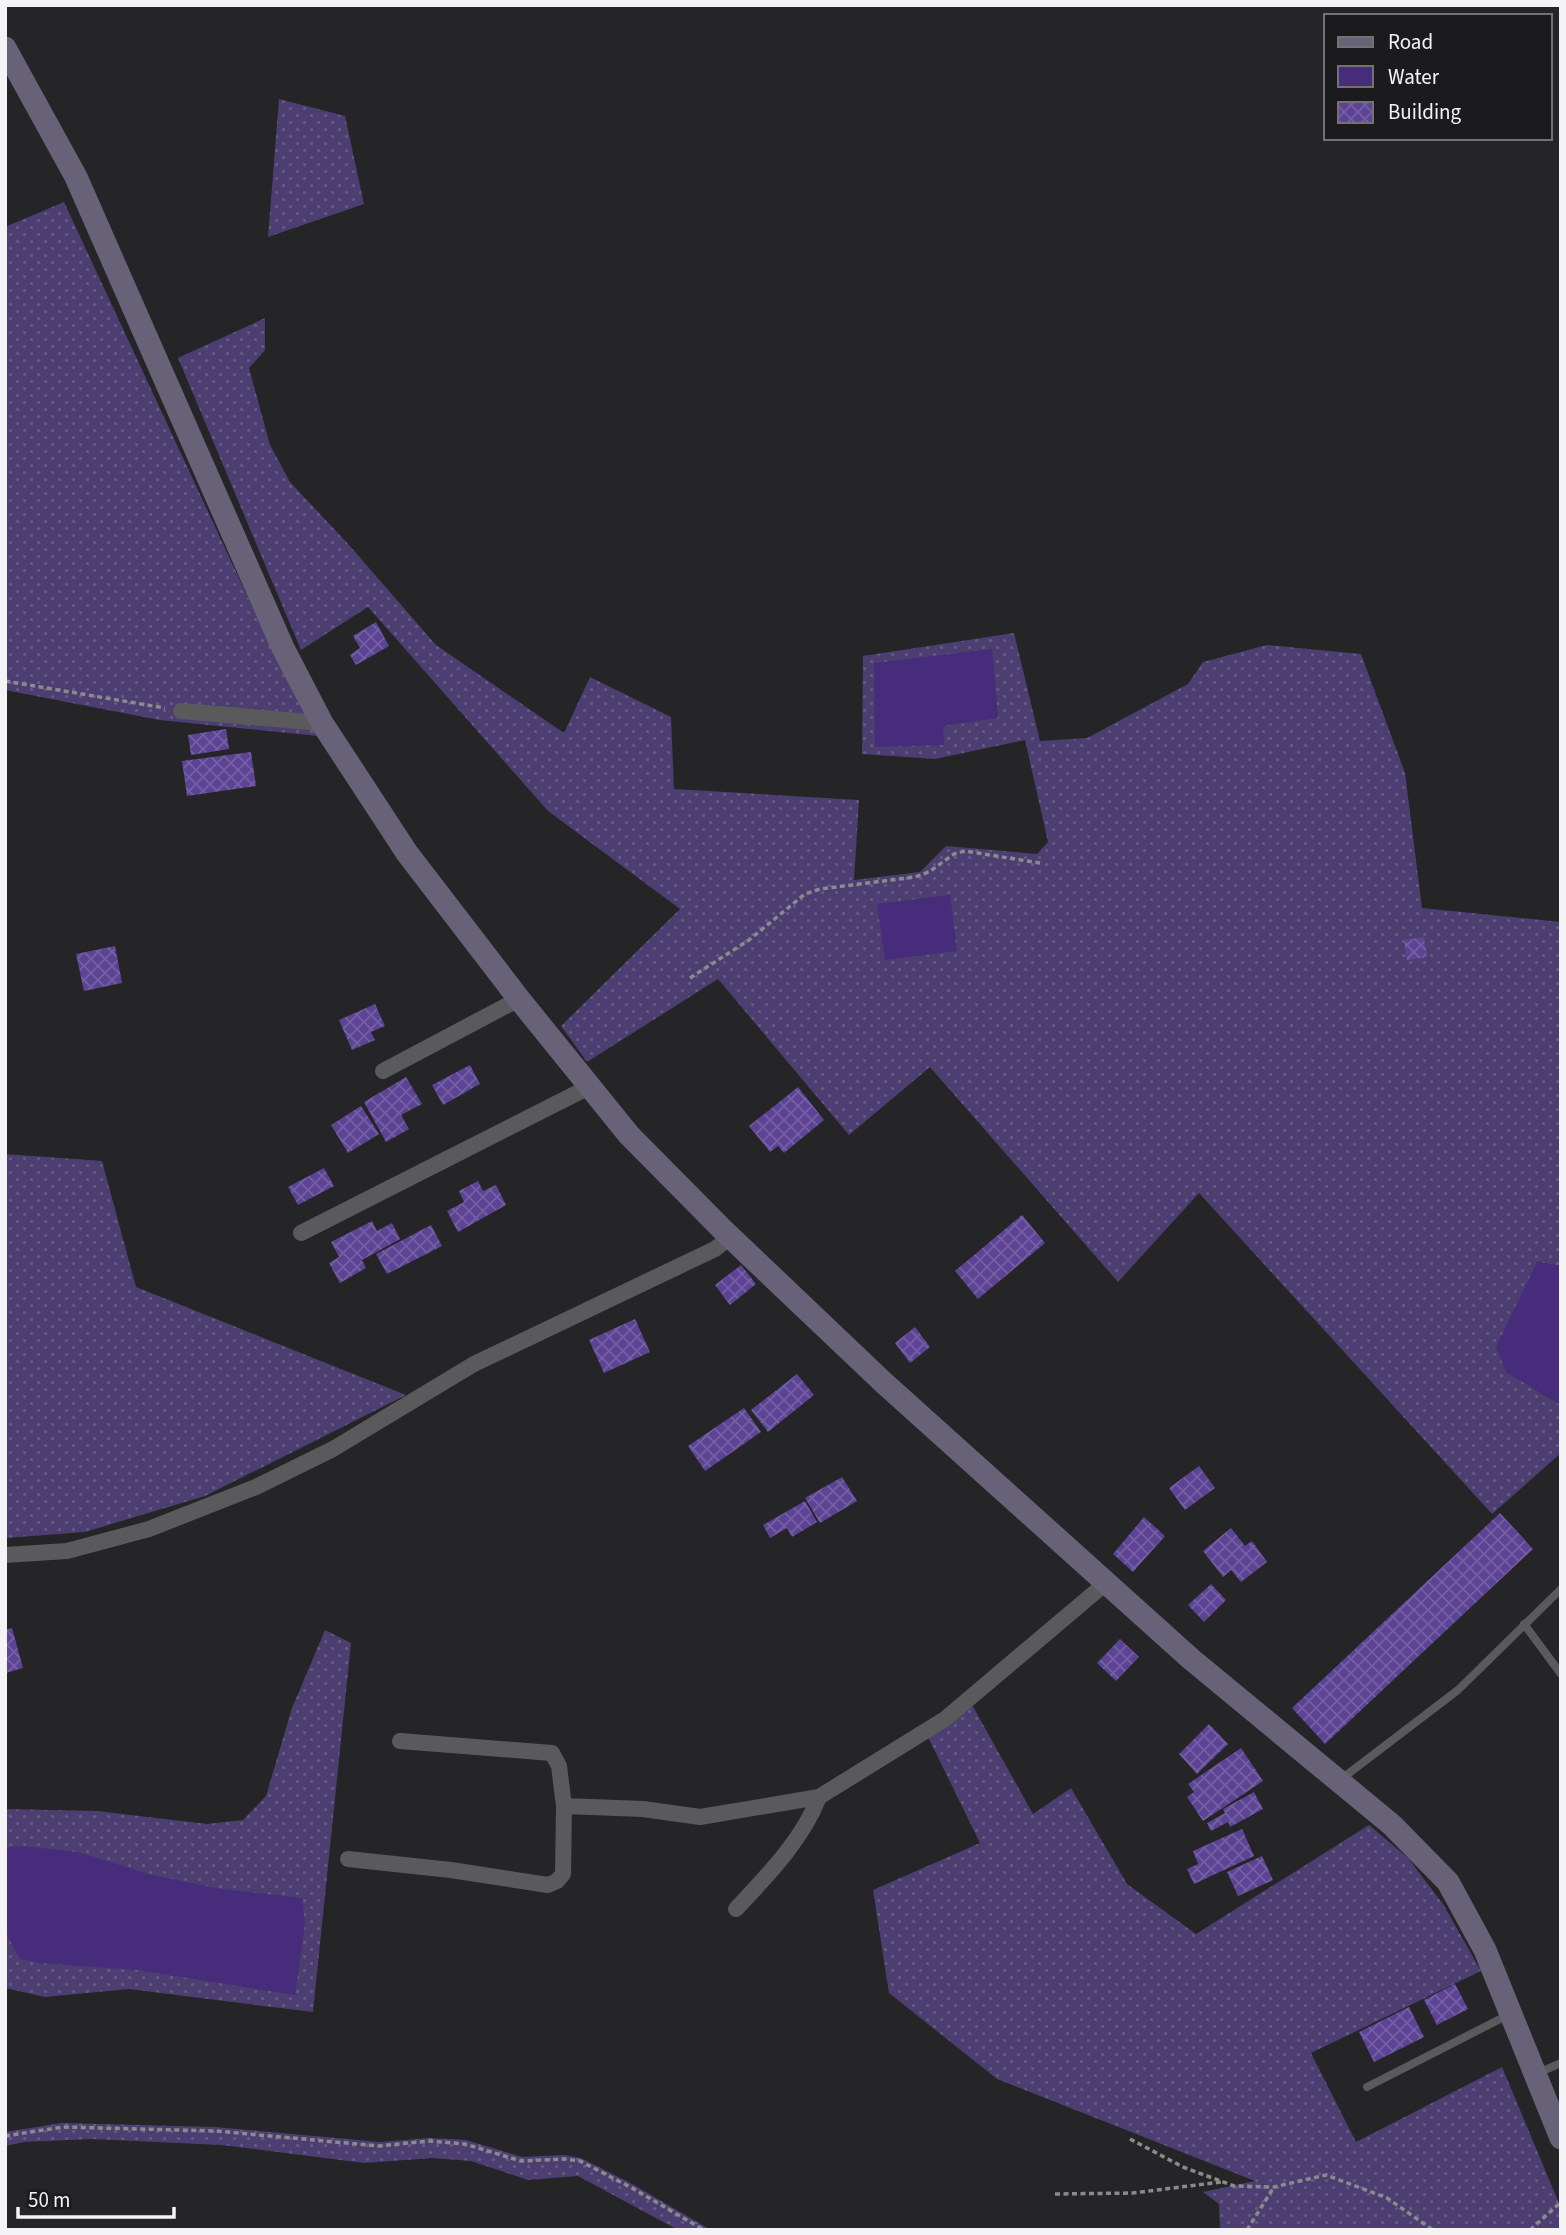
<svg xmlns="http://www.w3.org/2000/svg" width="1566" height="2235" viewBox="0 0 1566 2235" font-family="'Source Sans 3',sans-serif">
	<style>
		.grass { fill: url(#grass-dots) }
		.water { fill: #462c7b }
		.building { fill: url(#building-cross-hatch) }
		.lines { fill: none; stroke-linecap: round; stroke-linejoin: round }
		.path { stroke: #8b8a8d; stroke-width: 3.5; stroke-dasharray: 5 3.5; stroke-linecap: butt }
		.lane { stroke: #5a5a5d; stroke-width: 8 }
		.street { stroke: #5a5a5d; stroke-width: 16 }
		.secondary { stroke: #676277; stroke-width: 23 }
	</style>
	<defs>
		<pattern id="grass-dots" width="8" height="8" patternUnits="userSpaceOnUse" patternTransform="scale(1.75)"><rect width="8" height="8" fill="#4c3e70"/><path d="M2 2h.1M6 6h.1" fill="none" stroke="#665a85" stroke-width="1.8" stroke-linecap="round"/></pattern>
		<pattern id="building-cross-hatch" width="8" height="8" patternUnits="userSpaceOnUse" patternTransform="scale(1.75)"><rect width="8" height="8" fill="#5c4394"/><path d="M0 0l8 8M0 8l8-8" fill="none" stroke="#745fa4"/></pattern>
	</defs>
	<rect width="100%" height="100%" fill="#252427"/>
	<!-- grass -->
	<g class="grass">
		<path d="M 279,99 L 345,116 L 364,204 L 268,237 Z"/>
		<path d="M 64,202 L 277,660 L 318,736 L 159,720 L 5,690 L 5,227 Z"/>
		<path d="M 265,318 L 265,350 L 249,368 L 270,445 L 290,482 L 349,545 L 436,645 L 564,733 L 590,677 L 671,717 L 674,789 L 859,800 L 854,880 L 920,872 L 946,846 L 1037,854 L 1048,842 L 1025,740 L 935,759 L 862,754 L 863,656 L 1014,633 L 1040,741 L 1087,738 L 1188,684 L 1203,662 L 1267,645 L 1361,654 L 1405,773 L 1422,908 L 1561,922 L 1561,1266 L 1537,1262 L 1507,1372 L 1561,1405 L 1561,1453 L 1492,1514 L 1199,1193 L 1118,1282 L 930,1067 L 849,1135 L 718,979 L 587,1062 L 561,1026 L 680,909 L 548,811 L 368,607 L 301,650 L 178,358 Z"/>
		<path d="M 5,1154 L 102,1161 L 136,1287 L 406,1395 L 205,1496 L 85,1532 L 5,1538 Z"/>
		<path d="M 325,1630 L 351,1643 L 313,2012 L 129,1989 L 45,1997 L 5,1988 L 5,1809 L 97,1811 L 207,1824 L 243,1820 L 266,1796 L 292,1708 Z"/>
		<path d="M 971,1703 L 1033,1814 L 1071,1788 L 1127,1884 L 1196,1934 L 1369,1825 L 1408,1858 L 1443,1904 L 1481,1971 L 1311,2053 L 1356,2142 L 1502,2067 L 1561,2208 L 1561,2230 L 1220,2230 L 1219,2204 L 1203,2192 L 1255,2181 L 997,2079 L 889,1993 L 873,1890 L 980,1843 L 927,1735 Z"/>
		<path d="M 62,2123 L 216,2127 L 380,2142 L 429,2138 L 466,2140 L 522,2157 L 564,2155 L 581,2158 L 634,2185 L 711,2230 L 678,2230 L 578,2176 L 528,2180 L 471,2161 L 433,2158 L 364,2163 L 222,2145 L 91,2139 L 24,2142 L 5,2146 L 5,2132 Z"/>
	</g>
	<!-- water -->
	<g class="water">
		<path d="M 992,649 L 998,718 L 943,726 L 944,745 L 875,747 L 874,663 Z"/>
		<path d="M 950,895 L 957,951 L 885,960 L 877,904 Z"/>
		<path d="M 1537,1262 L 1561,1266 L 1561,1405 L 1506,1372 L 1496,1347 Z"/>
		<path d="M 22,1846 L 77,1852 L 152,1875 L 221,1889 L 302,1898 L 305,1924 L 295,1995 L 138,1970 L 39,1963 L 20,1959 L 5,1931 L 5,1848 Z"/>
	</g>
	<!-- building -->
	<g class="building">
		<path d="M 376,622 L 389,646 L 356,665 L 350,655 L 360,648 L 353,636 Z"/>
		<path d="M 226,729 L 229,749 L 191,755 L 188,735 Z"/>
		<path d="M 251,752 L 256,786 L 187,796 L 182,761 Z"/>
		<path d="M 1424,937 L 1427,957 L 1407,960 L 1404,940 Z"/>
		<path d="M 115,946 L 122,983 L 84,991 L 76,954 Z"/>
		<path d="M 375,1004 L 385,1026 L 371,1032 L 375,1040 L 352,1050 L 339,1020 Z"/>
		<path d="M 470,1065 L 480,1084 L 443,1105 L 432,1085 Z"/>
		<path d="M 406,1077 L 422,1104 L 401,1115 L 409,1129 L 386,1142 L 364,1102 Z"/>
		<path d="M 798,1087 L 824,1120 L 784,1153 L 778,1146 L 770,1152 L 749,1126 Z"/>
		<path d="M 361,1106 L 379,1134 L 348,1153 L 331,1125 Z"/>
		<path d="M 324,1168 L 334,1186 L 298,1205 L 288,1187 Z"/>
		<path d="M 478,1181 L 483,1191 L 496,1185 L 506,1205 L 458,1232 L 447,1211 L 464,1202 L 459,1191 Z"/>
		<path d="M 1022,1215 L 1045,1243 L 978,1299 L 955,1271 Z"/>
		<path d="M 372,1221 L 377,1231 L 392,1223 L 400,1239 L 362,1260 L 366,1268 L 340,1283 L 329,1263 L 339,1257 L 331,1242 Z"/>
		<path d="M 431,1225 L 442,1246 L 387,1274 L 376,1254 Z"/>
		<path d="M 741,1265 L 756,1284 L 730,1305 L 715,1285 Z"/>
		<path d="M 635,1319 L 650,1352 L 604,1373 L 589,1340 Z"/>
		<path d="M 915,1327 L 930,1347 L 910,1363 L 895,1343 Z"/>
		<path d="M 797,1374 L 814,1395 L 768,1432 L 751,1410 Z"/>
		<path d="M 744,1408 L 761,1432 L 705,1471 L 688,1446 Z"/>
		<path d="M 1199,1466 L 1215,1488 L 1185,1510 L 1169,1488 Z"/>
		<path d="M 842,1477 L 857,1501 L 820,1523 L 805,1498 Z"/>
		<path d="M 805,1501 L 817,1522 L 792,1537 L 787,1528 L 770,1538 L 763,1525 Z"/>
		<path d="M 1500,1513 L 1533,1549 L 1325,1744 L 1292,1708 Z"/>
		<path d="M 1144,1517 L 1165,1536 L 1133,1572 L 1113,1554 Z"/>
		<path d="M 1231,1528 L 1245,1546 L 1252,1541 L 1267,1562 L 1241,1582 L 1231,1570 L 1223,1577 L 1203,1551 Z"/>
		<path d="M 1211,1584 L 1226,1600 L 1204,1622 L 1188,1605 Z"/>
		<path d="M 12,1628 L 23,1668 L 6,1673 L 5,1630 Z"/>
		<path d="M 1120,1639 L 1139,1657 L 1116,1681 L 1097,1663 Z"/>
		<path d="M 1209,1724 L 1228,1744 L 1197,1774 L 1179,1754 Z"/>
		<path d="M 1241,1748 L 1263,1781 L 1203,1821 L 1187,1797 L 1194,1792 L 1188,1784 Z"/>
		<path d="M 1254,1792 L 1263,1809 L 1230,1827 L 1228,1822 L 1211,1831 L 1207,1823 L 1225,1813 L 1223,1809 Z"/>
		<path d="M 1242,1829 L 1254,1856 L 1194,1884 L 1187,1869 L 1198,1864 L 1193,1851 Z"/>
		<path d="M 1262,1856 L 1273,1880 L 1238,1896 L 1227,1872 Z"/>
		<path d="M 1455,1984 L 1468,2009 L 1437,2025 L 1424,2000 Z"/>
		<path d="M 1409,2007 L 1424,2037 L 1374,2062 L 1359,2032 Z"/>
	</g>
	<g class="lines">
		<!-- path -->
		<g class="path">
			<path d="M 5,681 L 165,708"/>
			<path d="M 690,978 L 749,940 L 805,894 L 820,889 L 915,877 L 929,872 L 954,854 L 965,851 L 1040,863"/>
			<path d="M 5,2136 L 63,2127 L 216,2131 L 379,2146 L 429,2141 L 465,2144 L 521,2161 L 564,2159 L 580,2161 L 632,2188 L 704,2230"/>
			<path d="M 1130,2139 L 1183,2167 L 1234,2186 L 1274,2187 L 1326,2175 L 1387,2198 L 1433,2230"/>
			<path d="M 1055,2194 L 1133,2193 L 1221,2182"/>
			<path d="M 1247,2230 L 1274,2187"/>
			<path d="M 1530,2230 L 1561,2202"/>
		</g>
		<!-- lane -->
		<g class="lane">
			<path d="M 1524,1624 L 1561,1674"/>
			<path d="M 1340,1780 L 1458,1690 L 1561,1589"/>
			<path d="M 1538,2073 L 1561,2063"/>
			<path d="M 1367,2087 L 1508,2015"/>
		</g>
		<!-- street -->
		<g class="street">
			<path d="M 181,711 L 322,723"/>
			<path d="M 383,1071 L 519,999"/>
			<path d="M 301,1233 L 589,1087"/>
			<path d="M 5,1555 L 67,1551 L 149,1529 L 256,1487 L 333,1449 L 474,1364 L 715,1249 L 730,1237"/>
			<path d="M 400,1741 L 552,1753 L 559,1766 L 564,1806 L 643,1809 L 700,1817 L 819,1797 L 945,1719 L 1106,1583"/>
			<path d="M 348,1859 L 451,1870 L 548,1885 L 557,1881 L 563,1874 L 564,1806"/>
			<path d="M 736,1909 C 767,1876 803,1839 819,1797"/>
		</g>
		<!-- secondary -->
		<path class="secondary" d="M 5,48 L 76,177 L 283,648 L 322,723 L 407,853 L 519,999 L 629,1135 L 723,1230 L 884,1383 L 1191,1659 L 1392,1825 L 1448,1882 L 1485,1950 L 1561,2138"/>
	</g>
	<!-- border -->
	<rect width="1566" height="2235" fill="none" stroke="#f4f3f6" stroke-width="14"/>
	<!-- legend -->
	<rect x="1324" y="14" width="228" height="126" fill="#1b1b1e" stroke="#727174" stroke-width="2"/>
	<rect x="1338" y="37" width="35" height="10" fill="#676277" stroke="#727174" stroke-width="2"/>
	<text x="1388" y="49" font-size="21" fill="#f4f3f6">Road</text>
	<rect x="1338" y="66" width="35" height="21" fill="#462c7b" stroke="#727174" stroke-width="2"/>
	<text x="1388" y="84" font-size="21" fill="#f4f3f6">Water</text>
	<rect x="1338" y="102" width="35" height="21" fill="url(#building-cross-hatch)" stroke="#727174" stroke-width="2"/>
	<text x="1388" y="119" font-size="21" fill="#f4f3f6">Building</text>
	<!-- scale -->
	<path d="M18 2207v10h156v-10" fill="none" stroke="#f4f3f6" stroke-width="3.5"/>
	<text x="28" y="2207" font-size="21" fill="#f4f3f6" stroke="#1b1b1e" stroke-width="5" paint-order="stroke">50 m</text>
</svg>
